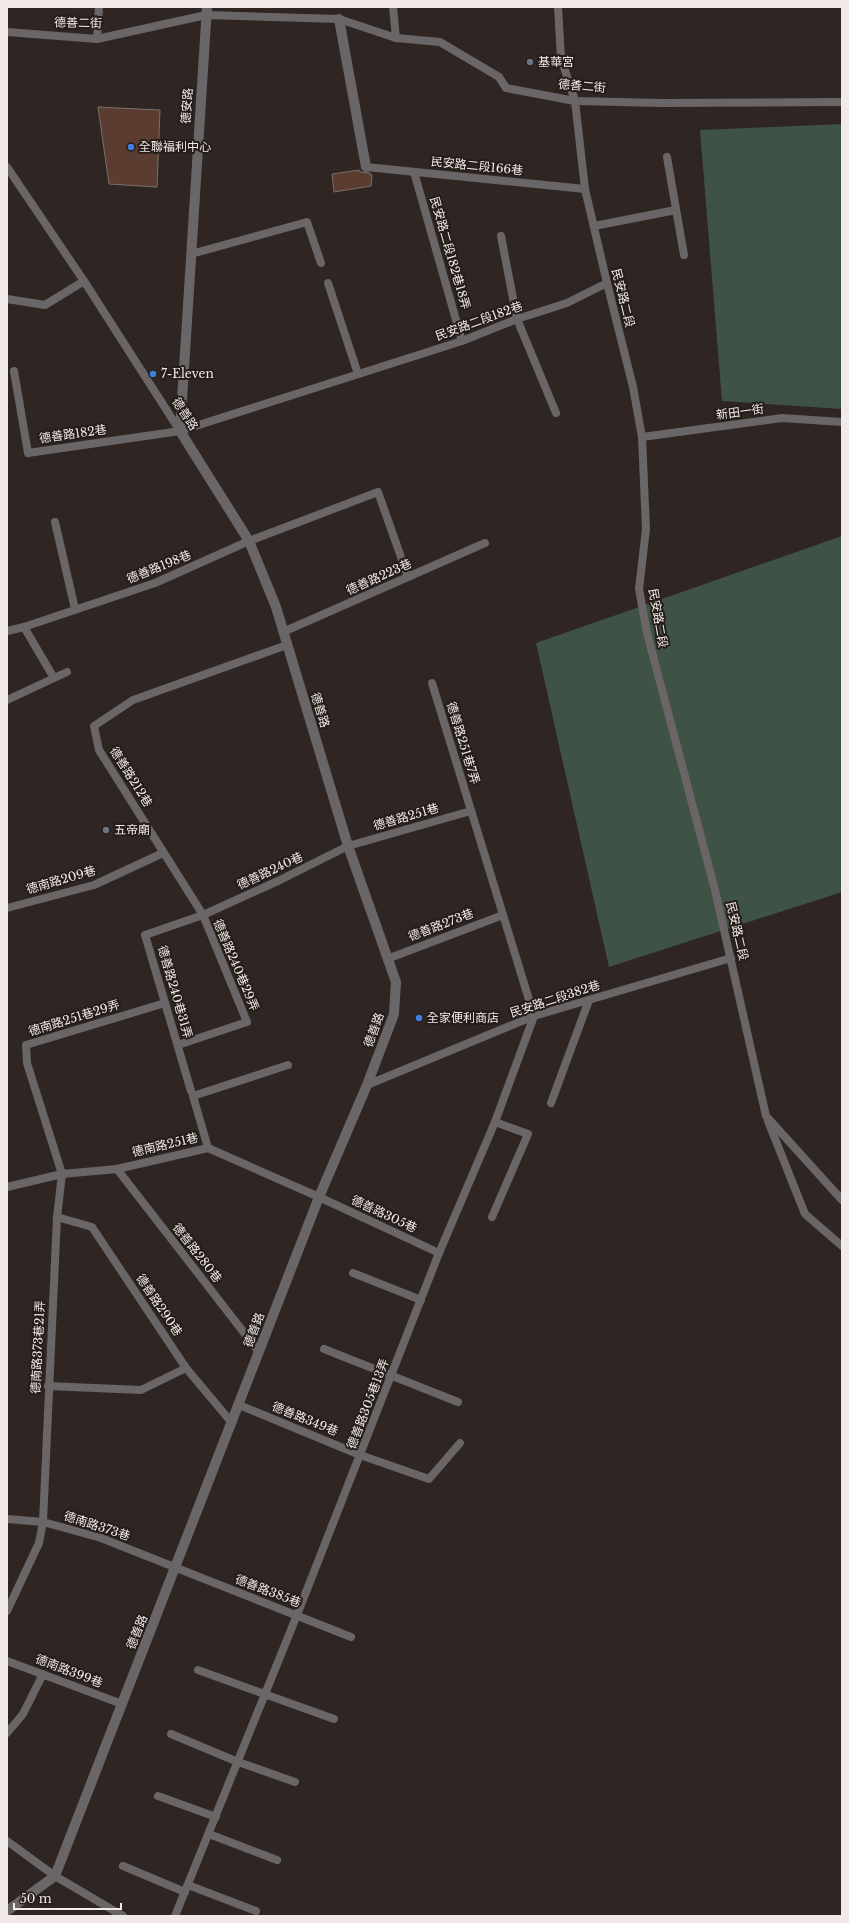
<svg xmlns="http://www.w3.org/2000/svg" width="849" height="1923" viewBox="0 0 849 1923" font-family="'Libre Baskerville','Noto Sans TC',serif">
	<style>
		.green { fill: #3e5245 }
		.building { fill: #5b3c30; stroke: #7a706c }
		.lines { fill: none; stroke-linecap: round; stroke-linejoin: round }
		.service { stroke: #6a6566; stroke-width: 8 }
		.minor { stroke: #6a6566; stroke-width: 10 }
		.worship-dot { fill: #6b7280; stroke: #251d19; stroke-width: 1.5 }
		.shop-dot { fill: #3f7fe0; stroke: #251d19; stroke-width: 1.5 }
		.labels { text-anchor: middle; stroke-width: 4; stroke-linejoin: round; paint-order: stroke }
		.street-label { font-size: 12px; fill: #f1eae8; stroke: #251d19 }
		.poi-label { font-size: 12px; fill: #f1eae8; stroke: #251d19; text-anchor: start }
	</style>
	<rect width="100%" height="100%" fill="#2f2623"/>
	<!-- green -->
	<g class="green">
		<path d="M 842,124 L 842,409 L 722,401 L 700,130 Z"/>
		<path d="M 842,536 L 842,892 L 609,967 L 536,643 Z"/>
	</g>
	<!-- building -->
	<g class="building">
		<path d="M 98,107 L 160,110 L 157,187 L 109,184 Z"/>
		<path d="M 359,170 L 360,172 L 370,173 L 370,175 L 372,175 L 371,186 L 334,192 L 332,174 Z"/>
	</g>
	<g class="lines">
		<!-- service -->
		<g class="service">
			<path d="M 393,7 L 396,38"/>
			<path d="M 558,7 L 561,58 L 575,101 L 585,189 L 607,283 L 633,387 L 642,437 L 646,529 L 639,589 L 647,633 L 715,890 L 766,1116 L 842,1200"/>
			<path d="M 7,32 L 97,39 L 206,15 L 339,19 L 396,38 L 440,42 L 499,77 L 506,88 L 575,101 L 663,103 L 842,102"/>
			<path d="M 97,39 L 99,7"/>
			<path d="M 667,157 L 684,255"/>
			<path d="M 7,167 L 84,281 L 180,431"/>
			<path d="M 366,167 L 585,189"/>
			<path d="M 414,172 L 462,341"/>
			<path d="M 594,226 L 676,210"/>
			<path d="M 501,236 L 517,319 L 556,413"/>
			<path d="M 191,254 L 307,222 L 321,263"/>
			<path d="M 328,283 L 358,374"/>
			<path d="M 7,299 L 45,305 L 84,281"/>
			<path d="M 14,371 L 28,453 L 180,431 L 462,341 L 517,319 L 567,303 L 607,283"/>
			<path d="M 642,437 L 782,418 L 842,422"/>
			<path d="M 55,522 L 75,609"/>
			<path d="M 24,627 L 54,678"/>
			<path d="M 7,631 L 24,627 L 155,583 L 249,541 L 378,492 L 408,577"/>
			<path d="M 283,632 L 485,543"/>
			<path d="M 7,700 L 67,672"/>
			<path d="M 7,908 L 94,885 L 163,853"/>
			<path d="M 387,959 L 503,915"/>
			<path d="M 178,1045 L 247,1022 L 203,915 L 99,750 L 94,726 L 133,700 L 287,645"/>
			<path d="M 367,1085 L 534,1016 L 731,958"/>
			<path d="M 191,1091 L 145,935 L 203,915 L 278,881 L 348,846 L 471,811"/>
			<path d="M 551,1103 L 589,1000"/>
			<path d="M 768,1121 L 805,1214 L 842,1246"/>
			<path d="M 208,1148 L 193,1096 L 288,1065"/>
			<path d="M 117,1169 L 259,1352"/>
			<path d="M 7,1187 L 62,1174 L 117,1169 L 208,1148 L 319,1197 L 439,1253"/>
			<path d="M 57,1217 L 92,1227 L 186,1368 L 232,1423"/>
			<path d="M 492,1217 L 528,1134 L 495,1122"/>
			<path d="M 353,1273 L 421,1300"/>
			<path d="M 324,1349 L 458,1402"/>
			<path d="M 48,1386 L 141,1390 L 186,1368"/>
			<path d="M 239,1405 L 360,1455 L 429,1479 L 460,1443"/>
			<path d="M 7,1519 L 43,1522 L 101,1538 L 351,1637"/>
			<path d="M 7,1611 L 39,1543 L 43,1522 L 57,1217 L 62,1174 L 27,1063 L 26,1045 L 165,1003"/>
			<path d="M 7,1661 L 122,1704"/>
			<path d="M 198,1670 L 334,1719"/>
			<path d="M 7,1733 L 23,1714 L 43,1674"/>
			<path d="M 171,1734 L 238,1762 L 295,1782"/>
			<path d="M 158,1796 L 216,1817"/>
			<path d="M 209,1834 L 277,1860"/>
			<path d="M 7,1841 L 55,1876 L 123,1916"/>
			<path d="M 123,1866 L 185,1892"/>
			<path d="M 188,1885 L 256,1911"/>
			<path d="M 175,1916 L 297,1615 L 439,1253 L 495,1122 L 534,1016 L 432,683"/>
		</g>
		<!-- minor -->
		<g class="minor">
			<path d="M 339,19 L 366,167"/>
			<path d="M 7,1911 L 55,1876 L 319,1197 L 367,1085 L 394,1014 L 396,982 L 348,846 L 276,607 L 249,541 L 180,431 L 207,7"/>
		</g>
	</g>
	<!-- markers -->
	<g class="worship-dot">
		<circle cx="530" cy="62" r="4"/>
		<circle cx="106" cy="830" r="4"/>
	</g>
	<g class="shop-dot">
		<circle cx="131" cy="147" r="4"/>
		<circle cx="153" cy="374" r="4"/>
		<circle cx="419" cy="1018" r="4"/>
	</g>
	<g class="labels">
		<!-- street labels -->
		<g class="street-label">
			<text transform="translate(78 23) rotate(1)" y="4">德善二街</text>
			<text transform="translate(582 86) rotate(5)" y="4">德善二街</text>
			<text transform="translate(187 106) rotate(-86)" y="4">德安路</text>
			<text transform="translate(477 166) rotate(6)" y="4">民安路二段166巷</text>
			<text transform="translate(450 253) rotate(74)" y="4">民安路二段182巷18弄</text>
			<text transform="translate(623 298) rotate(76)" y="4">民安路二段</text>
			<text transform="translate(479 321) rotate(-20)" y="4">民安路二段182巷</text>
			<text transform="translate(740 412) rotate(-8)" y="4">新田一街</text>
			<text transform="translate(185 414) rotate(57)" y="4">德善路</text>
			<text transform="translate(73 434) rotate(-8)" y="4">德善路182巷</text>
			<text transform="translate(159 567) rotate(-22)" y="4">德善路198巷</text>
			<text transform="translate(379 577) rotate(-24)" y="4">德善路223巷</text>
			<text transform="translate(658 618) rotate(80)" y="4">民安路二段</text>
			<text transform="translate(320 710) rotate(73)" y="4">德善路</text>
			<text transform="translate(463 743) rotate(73)" y="4">德善路251巷7弄</text>
			<text transform="translate(131 777) rotate(58)" y="4">德善路212巷</text>
			<text transform="translate(406 817) rotate(-16)" y="4">德善路251巷</text>
			<text transform="translate(270 871) rotate(-25)" y="4">德善路240巷</text>
			<text transform="translate(61 880) rotate(-16)" y="4">德南路209巷</text>
			<text transform="translate(441 925) rotate(-21)" y="4">德善路273巷</text>
			<text transform="translate(737 931) rotate(77)" y="4">民安路二段</text>
			<text transform="translate(236 965) rotate(67)" y="4">德善路240巷29弄</text>
			<text transform="translate(175 992) rotate(74)" y="4">德善路240巷31弄</text>
			<text transform="translate(555 999) rotate(-18)" y="4">民安路二段382巷</text>
			<text transform="translate(74 1018) rotate(-17)" y="4">德南路251巷29弄</text>
			<text transform="translate(374 1030) rotate(-70)" y="4">德善路</text>
			<text transform="translate(165 1145) rotate(-13)" y="4">德南路251巷</text>
			<text transform="translate(384 1214) rotate(25)" y="4">德善路305巷</text>
			<text transform="translate(197 1253) rotate(52)" y="4">德善路280巷</text>
			<text transform="translate(159 1305) rotate(56)" y="4">德善路290巷</text>
			<text transform="translate(254 1330) rotate(-69)" y="4">德善路</text>
			<text transform="translate(38 1347) rotate(-87)" y="4">德南路373巷21弄</text>
			<text transform="translate(368 1404) rotate(-69)" y="4">德善路305巷13弄</text>
			<text transform="translate(305 1419) rotate(22)" y="4">德善路349巷</text>
			<text transform="translate(97 1526) rotate(18)" y="4">德南路373巷</text>
			<text transform="translate(268 1591) rotate(21)" y="4">德善路385巷</text>
			<text transform="translate(137 1632) rotate(-68)" y="4">德善路</text>
			<text transform="translate(69 1671) rotate(21)" y="4">德南路399巷</text>
		</g>
		<!-- poi labels -->
		<g class="poi-label">
			<text x="538" y="66">基華宮</text>
			<text x="139" y="151">全聯福利中心</text>
			<text x="161" y="378">7-Eleven</text>
			<text x="114" y="834">五帝廟</text>
			<text x="427" y="1022">全家便利商店</text>
		</g>
	</g>
	<!-- border -->
	<rect width="849" height="1923" fill="none" stroke="#f1eae8" stroke-width="16"/>
	<!-- scale -->
	<path d="M14 1903v6h107v-6" fill="none" stroke="#f1eae8" stroke-width="2"/>
	<text x="20" y="1903" font-size="12" fill="#f1eae8" stroke="#251d19" stroke-width="3" paint-order="stroke">50 m</text>
</svg>
